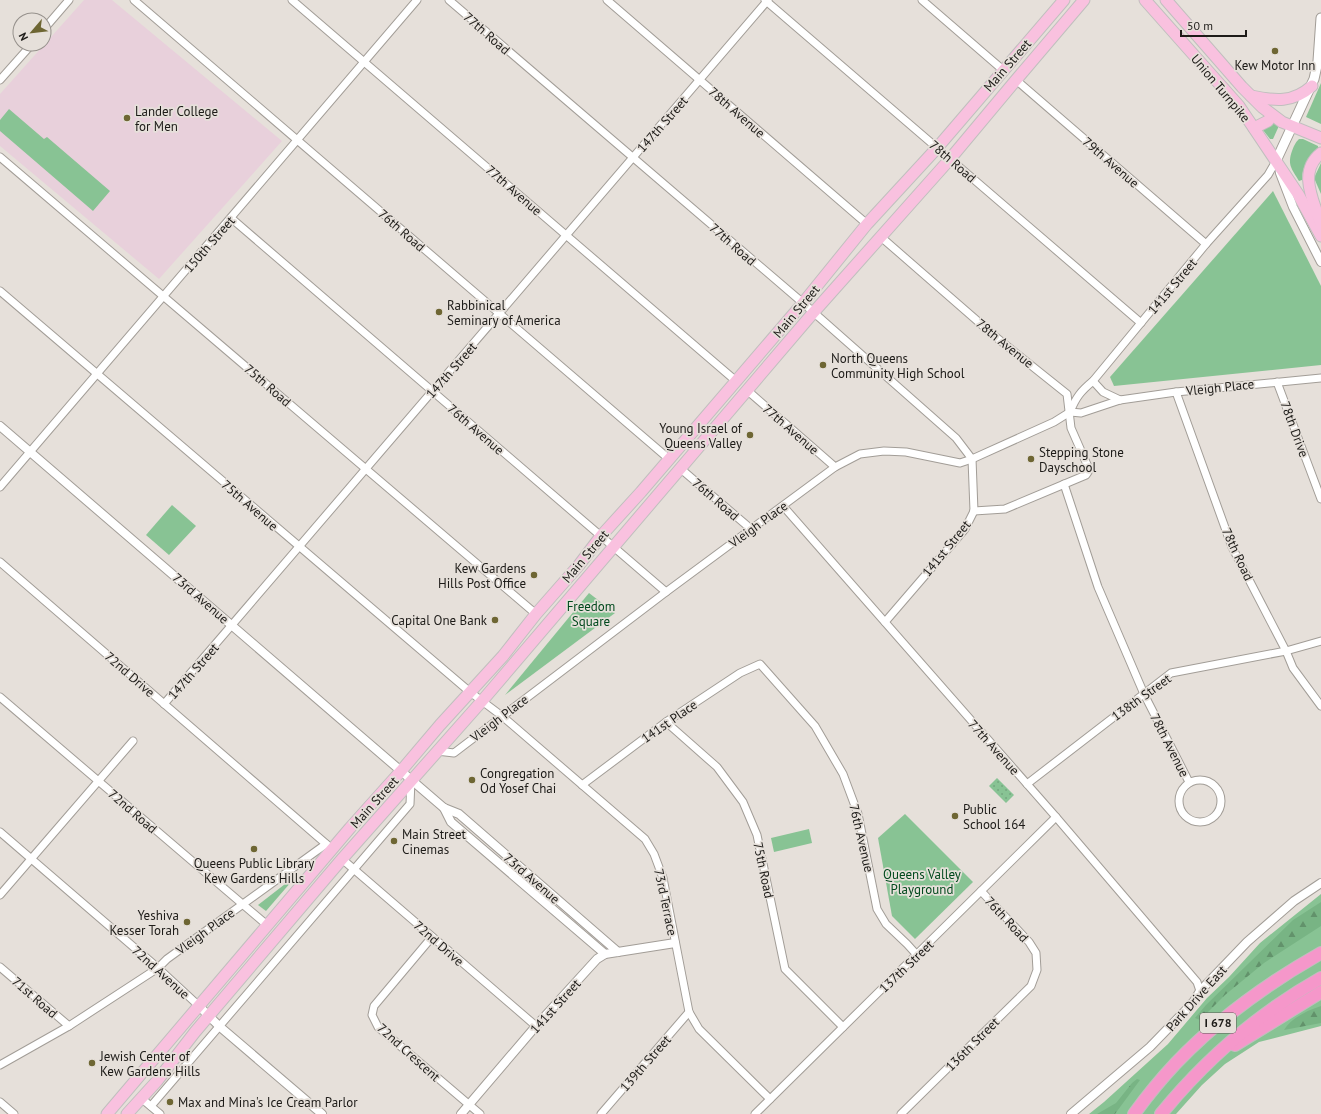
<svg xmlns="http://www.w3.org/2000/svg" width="1321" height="1114" viewBox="0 0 1321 1114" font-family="'PT Sans',sans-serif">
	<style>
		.education { fill: #e8d0db }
		.green { fill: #88c394 }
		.forest { fill: url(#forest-firs) }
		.garden { fill: url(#garden-dots) }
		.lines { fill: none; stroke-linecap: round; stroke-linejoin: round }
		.minor-casing { stroke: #a29d97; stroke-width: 9 }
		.tertiary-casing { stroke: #a29d97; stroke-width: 10 }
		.secondary-casing { stroke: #a29d97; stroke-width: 11 }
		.primary-casing { stroke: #c0bfbe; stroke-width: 13 }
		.motorway-casing { stroke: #c0bfbe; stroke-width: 14 }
		.minor { stroke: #fff; stroke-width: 7 }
		.tertiary { stroke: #fff; stroke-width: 8 }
		.secondary { stroke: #fff; stroke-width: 9 }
		.primary { stroke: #f9c1df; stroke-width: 11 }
		.motorway { stroke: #f597ca; stroke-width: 12 }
		.poi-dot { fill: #6e6633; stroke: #e6e0da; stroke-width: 1.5 }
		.labels { text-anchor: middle; stroke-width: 3.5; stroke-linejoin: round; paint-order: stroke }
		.shield { fill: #e6e0da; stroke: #595652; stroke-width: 1 }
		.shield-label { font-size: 12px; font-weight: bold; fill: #1d1b18 }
		.street-label { font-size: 13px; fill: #1d1b18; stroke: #e6e0da }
		.poi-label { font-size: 13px; fill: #1d1b18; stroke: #e6e0da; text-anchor: start }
		.park-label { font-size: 13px; fill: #00491d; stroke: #e6e0da }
	</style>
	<defs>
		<pattern id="forest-firs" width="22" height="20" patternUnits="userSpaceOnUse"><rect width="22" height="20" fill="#78b484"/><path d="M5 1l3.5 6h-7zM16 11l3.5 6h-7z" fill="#62926b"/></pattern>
		<pattern id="garden-dots" width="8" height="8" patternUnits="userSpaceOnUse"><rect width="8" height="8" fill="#88c394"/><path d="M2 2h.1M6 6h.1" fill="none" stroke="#75a77f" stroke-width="1.8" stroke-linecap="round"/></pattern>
	</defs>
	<rect width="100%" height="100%" fill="#e6e0da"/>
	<!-- education -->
	<path class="education" d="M 84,0 L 112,0 L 282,141 L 159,279 L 0,146 L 0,94 Z"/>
	<!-- green -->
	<g class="green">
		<path d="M 1321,83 L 1321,124 L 1306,117 Z"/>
		<path d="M 9,109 L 44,139 L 47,137 L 110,191 L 93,211 L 0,131 L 0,120 Z"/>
		<path d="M 1272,122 L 1278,126 L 1278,128 L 1273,139 L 1270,139 L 1263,130 Z"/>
		<path d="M 1299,139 L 1303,139 L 1318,146 L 1318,148 C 1308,157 1302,167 1302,180 L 1299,181 C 1292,169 1287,165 1292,151 C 1294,146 1295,143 1299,139 Z"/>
		<path d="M 1321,163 L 1321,194 L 1314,178 Z"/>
		<path d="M 1273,191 L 1321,286 L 1321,365 L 1114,386 L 1110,377 Z"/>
		<path d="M 172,505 L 196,526 L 169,555 L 146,535 Z"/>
		<path d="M 589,593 L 615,613 L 505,695 Z"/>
		<path d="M 905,814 L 973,882 L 915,939 L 892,916 L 878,838 Z"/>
		<path d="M 809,829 L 812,843 L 774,852 L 771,838 Z"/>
		<path d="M 298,874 L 266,911 L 258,905 Z"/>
		<path d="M 1321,894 L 1321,1026 L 1259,1042 L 1225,1064 L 1202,1085 L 1176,1114 L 1089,1114 L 1104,1102 L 1168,1044 L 1207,998 L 1229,977 L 1260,943 Z"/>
	</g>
	<!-- forest -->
	<g class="forest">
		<path d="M 1321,902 L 1321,926 L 1264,963 L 1225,995 L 1200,1020 L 1195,1018 L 1206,1005 L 1293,920 Z"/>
		<path d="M 1321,1006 L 1321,1023 L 1284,1030 C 1291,1018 1308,1010 1321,1006 Z"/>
		<path d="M 1137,1079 L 1140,1080 L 1115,1114 L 1097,1114 L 1116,1103 L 1132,1083 Z"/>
	</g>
	<!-- garden -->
	<path class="garden" d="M 997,778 L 1014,795 L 1006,803 L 989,786 Z"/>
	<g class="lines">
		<defs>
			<g id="minor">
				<path d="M 134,0 L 669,459"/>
				<path d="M 292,0 L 736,381"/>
				<path d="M 449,0 L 803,303 L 956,438 L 972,459 L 974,511"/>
				<path d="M 607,0 L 867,224"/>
				<path d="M 765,0 L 1141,323"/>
				<path d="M 922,0 L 1003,70"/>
				<path d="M 44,29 L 69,0"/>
				<path d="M 0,80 L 32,44"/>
				<path d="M 1016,80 L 1206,244"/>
				<path d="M 0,157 L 536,614"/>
				<path d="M 231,218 L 666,592"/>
				<path d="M 881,237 L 997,338 L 1067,394 L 1071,428 L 1089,469 L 1088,472 L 1086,475 L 1005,509 L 974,511"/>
				<path d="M 0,291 L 470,692 L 502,716 L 645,839 L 654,854 L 663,878 L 689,1012 L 699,1029 L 770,1099"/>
				<path d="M 1093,381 L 1103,392 L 1120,400"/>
				<path d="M 1277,382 L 1321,499"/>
				<path d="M 748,391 L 835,467"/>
				<path d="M 1176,392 L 1232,547 L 1286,651 L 1293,668 L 1321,706"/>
				<path d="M 1070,412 C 1076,397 1081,391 1093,381 L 1206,244 L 1268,175 L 1276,161"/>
				<path d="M 681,469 L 751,529"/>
				<path d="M 1064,484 L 1098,587 L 1144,694 L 1189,782"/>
				<path d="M 0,487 L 417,0"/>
				<path d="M 783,506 L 1056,817 L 1197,982 L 1200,991"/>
				<path d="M 0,562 L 332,849"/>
				<path d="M 885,622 L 965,529 L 974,511"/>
				<path d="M 0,697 L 267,925"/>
				<path d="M 164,704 L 768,0"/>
				<path d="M 666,722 L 717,767 L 743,802 L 757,835 L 785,969 L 843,1027"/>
				<path d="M 437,751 L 454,753 L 666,592 L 835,467 L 860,454 L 884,451 L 906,452 L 960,463 L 972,459 L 1054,422 L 1070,412 L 1081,413 L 1120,400 L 1176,392 L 1321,378"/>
				<circle cx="1200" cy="801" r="21"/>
				<path d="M 1027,784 L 1171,673 L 1286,651 L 1321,641"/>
				<path d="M 582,785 L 666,722 L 740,673 L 760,664 L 815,726 L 843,774 L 858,814 L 877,909 L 886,924 L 907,944 L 917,955"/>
				<path d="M 0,832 L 158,968 L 199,1006"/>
				<path d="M 342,859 L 536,1026"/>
				<path d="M 0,895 L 133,741"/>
				<path d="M 432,937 L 374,1006 L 372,1015 L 378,1027 L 480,1114"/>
				<path d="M 0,967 L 69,1026"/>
				<path d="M 0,1065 L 69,1026 L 158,968 L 167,959 L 326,844"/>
				<path d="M 141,1098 L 160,1114"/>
				<path d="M 0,1102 L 14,1114"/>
				<path d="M 151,1106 L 410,804 L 411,780"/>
				<path d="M 601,1114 L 689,1012"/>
				<path d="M 755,1114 L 1056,817"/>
				<path d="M 901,1114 L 1031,986 L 1037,970 L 1036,953 L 1029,942 L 981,891"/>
			</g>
			<g id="tertiary">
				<path d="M 1280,173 L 1293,207 L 1321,262"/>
				<path d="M 0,426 L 444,808 L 459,814 L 618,952"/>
				<path d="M 444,808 L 451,822 L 605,954"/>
				<path d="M 199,1006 L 219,1026 L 322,1114"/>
				<path d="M 461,1114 L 536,1026 L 597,959 L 605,954 L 675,943"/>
				<path d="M 1071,1114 L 1150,1047 L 1184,1012 L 1194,1001 L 1200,991 L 1247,942 L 1294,901 L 1321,883"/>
			</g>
			<path id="secondary" d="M 1276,161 L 1314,79 L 1318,61 L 1321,18"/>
			<g id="primary">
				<path d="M 1145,0 L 1239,106 L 1298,194 L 1321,236"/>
				<path d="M 1166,0 L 1242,87 L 1262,107 L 1282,122 L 1321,138"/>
				<path d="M 1251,96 C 1275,101 1293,103 1312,86"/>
				<path d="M 1254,128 L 1268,121 L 1272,115"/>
				<path d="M 1321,153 C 1297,172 1314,201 1321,225"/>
				<path d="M 107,1114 L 350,828 L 401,771 L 440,725 L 503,656 L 536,614 L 579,565 L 601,536 L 641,492 L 803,303 L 867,224 L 937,148 L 1064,0"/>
				<path d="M 127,1114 L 157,1081 L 195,1032 L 342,859 L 482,701 L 813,313 L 950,159 L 1016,80 L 1084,0"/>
			</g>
			<g id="motorway">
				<path d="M 1235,1045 L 1321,992"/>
				<path d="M 1134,1114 C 1147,1096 1161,1079 1176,1063 C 1219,1018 1268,983 1321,953"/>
				<path d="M 1161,1114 C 1206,1059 1259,1013 1321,978"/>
			</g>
		</defs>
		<!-- minor casing -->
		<use href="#minor" class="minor-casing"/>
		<!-- tertiary casing -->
		<use href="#tertiary" class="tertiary-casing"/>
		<!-- secondary casing -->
		<use href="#secondary" class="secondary-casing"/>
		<!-- primary casing -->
		<use href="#primary" class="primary-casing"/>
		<!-- motorway casing -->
		<use href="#motorway" class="motorway-casing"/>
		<!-- minor -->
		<use href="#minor" class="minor"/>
		<!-- tertiary -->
		<use href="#tertiary" class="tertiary"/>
		<!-- secondary -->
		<use href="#secondary" class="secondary"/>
		<!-- primary -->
		<use href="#primary" class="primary"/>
		<!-- motorway -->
		<use href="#motorway" class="motorway"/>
	</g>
	<!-- markers -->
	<g class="poi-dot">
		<circle cx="1275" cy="51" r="4"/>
		<circle cx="127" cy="118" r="4"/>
		<circle cx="439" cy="312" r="4"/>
		<circle cx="823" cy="365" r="4"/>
		<circle cx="750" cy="435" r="4"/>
		<circle cx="1031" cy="459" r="4"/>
		<circle cx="534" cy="575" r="4"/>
		<circle cx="495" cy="620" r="4"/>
		<circle cx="472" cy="780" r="4"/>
		<circle cx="955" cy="816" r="4"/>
		<circle cx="394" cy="841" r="4"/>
		<circle cx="254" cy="849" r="4"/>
		<circle cx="187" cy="922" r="4"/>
		<circle cx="92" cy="1063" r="4"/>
		<circle cx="170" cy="1102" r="4"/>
	</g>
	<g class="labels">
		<!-- shield labels -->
		<rect class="shield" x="1200" y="1013" width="36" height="20" rx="3"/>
		<g class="shield-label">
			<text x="1218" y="1027">I 678</text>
		</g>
		<!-- street labels -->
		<g class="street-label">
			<text transform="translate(487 33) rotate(41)" y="5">77th Road</text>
			<text transform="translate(1007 65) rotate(-49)" y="5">Main Street</text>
			<text transform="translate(1221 88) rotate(50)" y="5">Union Turnpike</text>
			<text transform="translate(737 112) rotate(41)" y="5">78th Avenue</text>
			<text transform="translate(662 124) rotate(-49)" y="5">147th Street</text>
			<text transform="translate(953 161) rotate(41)" y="5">78th Road</text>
			<text transform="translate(1111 162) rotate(41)" y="5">79th Avenue</text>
			<text transform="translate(514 190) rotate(41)" y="5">77th Avenue</text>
			<text transform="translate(402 230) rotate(41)" y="5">76th Road</text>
			<text transform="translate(209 244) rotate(-49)" y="5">150th Street</text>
			<text transform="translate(733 244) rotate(41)" y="5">77th Road</text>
			<text transform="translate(1172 286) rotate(-50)" y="5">141st Street</text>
			<text transform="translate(796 311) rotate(-50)" y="5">Main Street</text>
			<text transform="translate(1005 343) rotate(39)" y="5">78th Avenue</text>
			<text transform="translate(451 370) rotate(-49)" y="5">147th Street</text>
			<text transform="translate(268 385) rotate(41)" y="5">75th Road</text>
			<text transform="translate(1220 387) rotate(-6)" y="5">Vleigh Place</text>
			<text transform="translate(476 429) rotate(41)" y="5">76th Avenue</text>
			<text transform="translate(791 429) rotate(41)" y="5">77th Avenue</text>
			<text transform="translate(1295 429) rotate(70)" y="5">78th Drive</text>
			<text transform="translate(716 499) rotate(41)" y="5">76th Road</text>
			<text transform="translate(250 505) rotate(41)" y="5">75th Avenue</text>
			<text transform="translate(758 524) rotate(-36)" y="5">Vleigh Place</text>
			<text transform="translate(946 548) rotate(-51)" y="5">141st Street</text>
			<text transform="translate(1238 554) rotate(65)" y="5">78th Road</text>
			<text transform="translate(585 556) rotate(-50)" y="5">Main Street</text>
			<text transform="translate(201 598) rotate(41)" y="5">73rd Avenue</text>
			<text transform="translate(193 671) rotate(-49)" y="5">147th Street</text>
			<text transform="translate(130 674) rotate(41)" y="5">72nd Drive</text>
			<text transform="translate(1141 697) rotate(-36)" y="5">138th Street</text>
			<text transform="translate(499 718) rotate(-37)" y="5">Vleigh Place</text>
			<text transform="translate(669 721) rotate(-35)" y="5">141st Place</text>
			<text transform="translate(1170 745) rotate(63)" y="5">78th Avenue</text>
			<text transform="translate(994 747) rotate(48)" y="5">77th Avenue</text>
			<text transform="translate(374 802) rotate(-48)" y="5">Main Street</text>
			<text transform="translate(133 811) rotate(41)" y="5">72nd Road</text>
			<text transform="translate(862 838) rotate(77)" y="5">76th Avenue</text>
			<text transform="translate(764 870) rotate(78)" y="5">75th Road</text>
			<text transform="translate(532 878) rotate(41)" y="5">73rd Avenue</text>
			<text transform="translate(666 902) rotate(78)" y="5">73rd Terrace</text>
			<text transform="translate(1007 919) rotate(47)" y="5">76th Road</text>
			<text transform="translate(205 931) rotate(-36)" y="5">Vleigh Place</text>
			<text transform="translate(439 943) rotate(41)" y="5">72nd Drive</text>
			<text transform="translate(906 966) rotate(-44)" y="5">137th Street</text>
			<text transform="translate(161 972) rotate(42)" y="5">72nd Avenue</text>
			<text transform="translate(35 997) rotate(41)" y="5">71st Road</text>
			<text transform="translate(1196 998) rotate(-48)" y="5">Park Drive East</text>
			<text transform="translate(555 1006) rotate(-48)" y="5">141st Street</text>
			<text transform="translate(972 1044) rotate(-45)" y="5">136th Street</text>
			<text transform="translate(409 1052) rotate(42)" y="5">72nd Crescent</text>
			<text transform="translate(645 1063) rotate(-49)" y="5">139th Street</text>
		</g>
		<!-- poi labels -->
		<g class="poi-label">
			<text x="1275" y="70" text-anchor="middle">Kew Motor Inn</text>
			<text x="135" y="116">Lander College<tspan x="135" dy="15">for Men</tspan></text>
			<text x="447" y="310">Rabbinical<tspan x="447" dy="15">Seminary of America</tspan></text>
			<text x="831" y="363">North Queens<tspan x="831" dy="15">Community High School</tspan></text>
			<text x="742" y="433" text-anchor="end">Young Israel of<tspan x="742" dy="15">Queens Valley</tspan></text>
			<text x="1039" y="457">Stepping Stone<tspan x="1039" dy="15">Dayschool</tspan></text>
			<text x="526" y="573" text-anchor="end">Kew Gardens<tspan x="526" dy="15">Hills Post Office</tspan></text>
			<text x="487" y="625" text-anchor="end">Capital One Bank</text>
			<text x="480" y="778">Congregation<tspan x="480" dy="15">Od Yosef Chai</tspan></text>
			<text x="963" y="814">Public<tspan x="963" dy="15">School 164</tspan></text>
			<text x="402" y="839">Main Street<tspan x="402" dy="15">Cinemas</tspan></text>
			<text x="254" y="868" text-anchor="middle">Queens Public Library<tspan x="254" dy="15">Kew Gardens Hills</tspan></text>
			<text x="179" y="920" text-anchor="end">Yeshiva<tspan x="179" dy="15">Kesser Torah</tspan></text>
			<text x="100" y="1061">Jewish Center of<tspan x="100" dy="15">Kew Gardens Hills</tspan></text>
			<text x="178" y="1107">Max and Mina's Ice Cream Parlor</text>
		</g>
		<!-- park labels -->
		<g class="park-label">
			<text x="591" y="611">Freedom<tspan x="591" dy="15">Square</tspan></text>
			<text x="922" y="879">Queens Valley<tspan x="922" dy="15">Playground</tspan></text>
		</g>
	</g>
	<!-- north arrow -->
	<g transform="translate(32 32) rotate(242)"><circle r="19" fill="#e6e0da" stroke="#96918c"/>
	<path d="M0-3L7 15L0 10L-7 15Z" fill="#6e6633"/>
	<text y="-6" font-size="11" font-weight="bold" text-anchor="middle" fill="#1d1b18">N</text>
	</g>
	<!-- scale -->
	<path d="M1181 30v6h65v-6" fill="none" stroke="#1d1b18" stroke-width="2"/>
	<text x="1187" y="30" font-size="12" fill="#1d1b18" stroke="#e6e0da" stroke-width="3" paint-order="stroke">50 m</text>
</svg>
